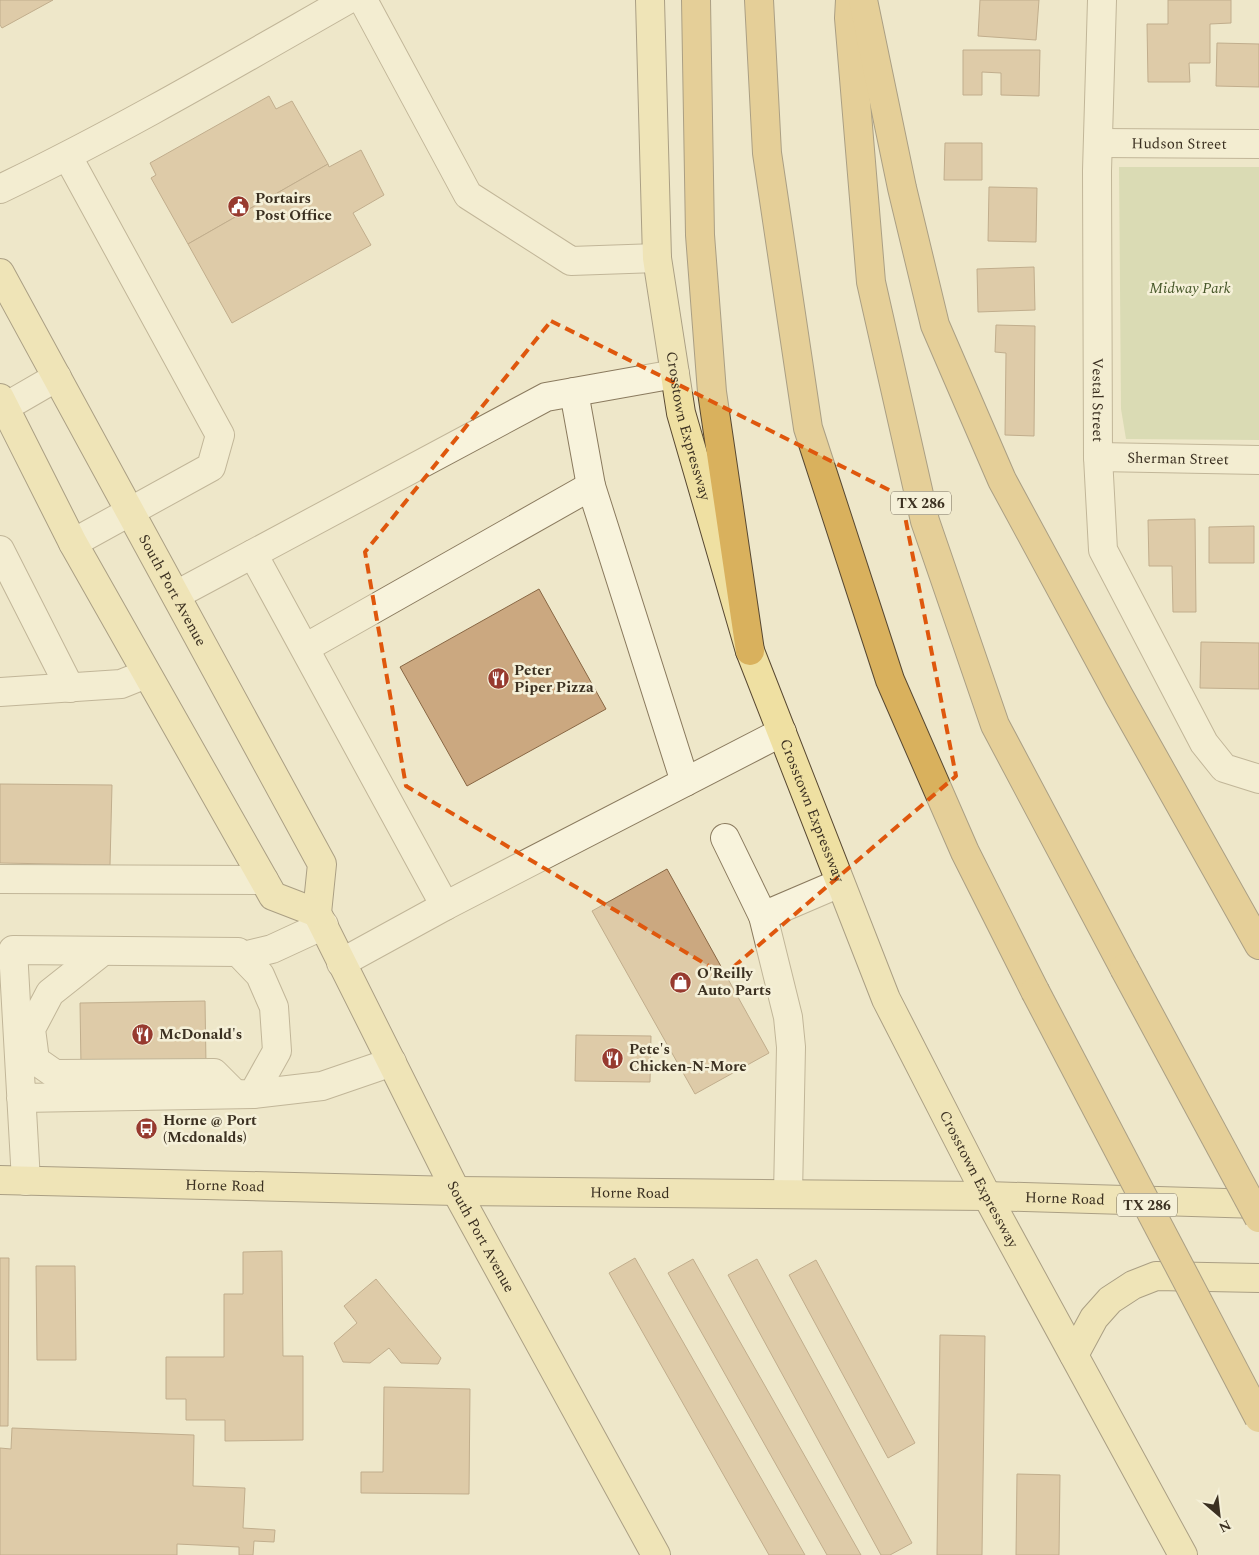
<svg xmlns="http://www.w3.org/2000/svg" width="1259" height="1555" viewBox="0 0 1259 1555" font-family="Spectral,serif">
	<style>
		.green { fill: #c1cc9c }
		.building { fill: #cba880; stroke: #886744 }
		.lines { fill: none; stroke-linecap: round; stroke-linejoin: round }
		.minor-casing { stroke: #8a7a5e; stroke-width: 30 }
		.major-casing { stroke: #584831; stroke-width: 30 }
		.highway-casing { stroke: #584831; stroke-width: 30 }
		.minor { stroke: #f8f3dc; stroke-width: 28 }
		.major { stroke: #efe0a2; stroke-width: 28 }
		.highway { stroke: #d9b15d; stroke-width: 28 }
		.highway-bridge-casing { stroke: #584831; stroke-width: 30; stroke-linecap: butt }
		.highway-bridge { stroke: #d9b15d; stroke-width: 28 }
		.marked { fill: none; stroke: #df570d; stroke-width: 4; stroke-dasharray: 10 6; stroke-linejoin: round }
		.labels { text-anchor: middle; stroke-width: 5; stroke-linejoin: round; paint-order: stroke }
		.shield { fill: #f5f0d8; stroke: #736a58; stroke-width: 1 }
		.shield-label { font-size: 14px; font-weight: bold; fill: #3b3021 }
		.street-label { font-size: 15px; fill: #3b3021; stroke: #f5f0d8 }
		.poi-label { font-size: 15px; font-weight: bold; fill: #3b3021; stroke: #f5f0d8; text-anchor: start }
		.park-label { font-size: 15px; font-style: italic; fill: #455628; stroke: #f5f0d8 }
	</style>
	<rect width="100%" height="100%" fill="#eee7c9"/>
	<!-- green -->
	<path class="green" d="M 1119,167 L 1259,167 L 1259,440 L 1126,439 L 1121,409 Z"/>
	<!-- building -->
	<g class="building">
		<path d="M 0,0 L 53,0 L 2,28 L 0,25 Z"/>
		<path d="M 980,0 L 1039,0 L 1036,40 L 978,36 Z"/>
		<path d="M 1168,0 L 1231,0 L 1231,23 L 1210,24 L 1210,63 L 1189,63 L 1190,82 L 1148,82 L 1147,24 L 1168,24 Z"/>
		<path d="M 1217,43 L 1259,44 L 1259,87 L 1216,86 Z"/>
		<path d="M 963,50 L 1040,50 L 1039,96 L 1001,95 L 1001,73 L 982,72 L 982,95 L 963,95 Z"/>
		<path d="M 269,96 L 276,109 L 292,101 L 328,164 L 188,244 L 151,178 L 156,175 L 150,163 Z"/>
		<path d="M 945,143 L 982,143 L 982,180 L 944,180 Z"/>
		<path d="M 361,150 L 384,195 L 353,213 L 371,245 L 232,323 L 188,244 L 328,164 L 329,167 Z"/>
		<path d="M 989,187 L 1037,188 L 1036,242 L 988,241 Z"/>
		<path d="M 1034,267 L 1035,310 L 978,312 L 977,269 Z"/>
		<path d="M 996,325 L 1035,326 L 1034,436 L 1005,435 L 1006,353 L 995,352 Z"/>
		<path d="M 1195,519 L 1196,612 L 1173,612 L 1172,566 L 1149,566 L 1148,520 Z"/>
		<path d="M 1254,526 L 1254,563 L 1209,563 L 1209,527 Z"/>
		<path d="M 539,589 L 606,709 L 467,786 L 400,667 Z"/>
		<path d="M 1201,642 L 1259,643 L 1259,689 L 1200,688 Z"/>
		<path d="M 0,784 L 112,785 L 110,865 L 0,863 Z"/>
		<path d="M 667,869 L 769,1053 L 695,1094 L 592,911 Z"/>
		<path d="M 205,1001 L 206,1065 L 81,1066 L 80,1003 Z"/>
		<path d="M 576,1035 L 651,1036 L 650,1082 L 575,1081 Z"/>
		<path d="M 282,1251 L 283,1356 L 303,1356 L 303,1440 L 225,1441 L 225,1420 L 186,1420 L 186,1399 L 166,1399 L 166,1357 L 224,1357 L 224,1294 L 243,1294 L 243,1252 Z"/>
		<path d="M 0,1258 L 9,1258 L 8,1426 L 0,1426 Z"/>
		<path d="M 635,1258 L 805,1555 L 769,1555 L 609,1273 Z"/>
		<path d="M 693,1259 L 861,1555 L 827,1555 L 668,1273 Z"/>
		<path d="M 757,1259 L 912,1543 L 890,1555 L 881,1555 L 728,1275 Z"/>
		<path d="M 816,1260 L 915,1443 L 888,1458 L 789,1275 Z"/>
		<path d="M 36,1266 L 75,1266 L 76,1360 L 37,1360 Z"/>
		<path d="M 376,1279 L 441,1358 L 438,1364 L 401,1363 L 389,1348 L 370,1363 L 343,1362 L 334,1343 L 357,1323 L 344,1306 Z"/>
		<path d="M 940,1335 L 985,1336 L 982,1555 L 937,1555 Z"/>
		<path d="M 384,1387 L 470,1389 L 469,1494 L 361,1493 L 361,1472 L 383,1472 Z"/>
		<path d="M 12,1428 L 194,1435 L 193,1486 L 245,1488 L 243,1528 L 275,1530 L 274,1542 L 254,1541 L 253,1555 L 239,1555 L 239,1547 L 177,1544 L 177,1555 L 0,1555 L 0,1448 L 11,1449 Z"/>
		<path d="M 1017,1474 L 1060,1475 L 1059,1555 L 1016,1555 Z"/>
	</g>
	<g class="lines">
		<defs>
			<g id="minor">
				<path d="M 363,0 L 468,195 L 571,261 L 657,258"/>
				<path id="s1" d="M 1102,0 L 1097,171 L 1098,457 L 1103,550 L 1204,743 L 1224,768 L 1259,779"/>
				<path id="s2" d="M 1099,143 L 1259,144"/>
				<path d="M 68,157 L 220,435 L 211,467 L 73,543"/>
				<path d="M 0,189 C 119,132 233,65 347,0"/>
				<path d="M 574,392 L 591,486 L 685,782"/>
				<path d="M 0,410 L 57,377"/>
				<path id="s3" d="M 1098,457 L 1259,460"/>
				<path d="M 0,550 L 70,688"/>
				<path d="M 253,554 L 445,906"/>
				<path d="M 176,595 L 546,397 L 675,374"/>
				<path d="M 305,648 L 591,486"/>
				<path d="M 0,692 L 121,684 L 146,674"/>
				<path d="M 725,838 L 763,916"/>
				<path d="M 0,879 L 264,880"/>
				<path d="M 103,951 L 50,993 L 31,1029 L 35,1060 L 55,1074 L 214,1073 L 235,1094"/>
				<path d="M 243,956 L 272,949 L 324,925"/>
				<path d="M 341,963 L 445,906 L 782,732"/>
				<path d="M 253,1094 L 322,1086 L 392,1062"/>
				<path d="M 21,1098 L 253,1094 L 277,1051 L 274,1007 L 260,975 L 238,952 L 13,950 L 26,1181"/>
				<path d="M 788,1194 L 791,1047 L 788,1017 L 763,916 L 840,883"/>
			</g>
			<g id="major">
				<path id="s4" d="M 650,0 L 657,258 L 681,413 L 750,651 L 886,999 L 987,1196 L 1183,1555"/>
				<path id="s5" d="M 0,273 L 322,864 L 317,913 L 456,1191 L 656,1555"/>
				<path d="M 0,398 L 73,543 L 273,896 L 317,913"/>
				<path id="s6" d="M 0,1180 L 456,1191 L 987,1196 L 1259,1204"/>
				<path d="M 1074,1355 L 1094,1318 L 1110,1300 L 1133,1285 L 1156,1276 L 1259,1278"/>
			</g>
			<g id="highway">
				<path d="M 696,0 L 700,235 L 712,392 L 750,651"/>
				<path d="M 759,0 L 767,153 L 808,428 L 890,680 L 965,852 L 1035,991"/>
				<path d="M 850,0 L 849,18 L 871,282 L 925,521 L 995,725 L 1124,968"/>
				<path d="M 863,0 L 902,188 L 935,325 L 1002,480 L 1119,696 L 1259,945"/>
			</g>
		</defs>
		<!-- minor casing -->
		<use href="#minor" class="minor-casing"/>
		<!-- major casing -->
		<use href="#major" class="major-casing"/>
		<!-- highway casing -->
		<use href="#highway" class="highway-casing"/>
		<!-- minor -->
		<use href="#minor" class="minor"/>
		<!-- major -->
		<use href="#major" class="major"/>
		<!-- highway -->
		<use href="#highway" class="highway"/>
		<defs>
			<g id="highway-bridge">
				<path d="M 1124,968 L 1259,1218"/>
				<path d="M 1035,991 L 1259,1418"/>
			</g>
		</defs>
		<!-- highway-bridge casing -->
		<use href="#highway-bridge" class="highway-bridge-casing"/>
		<!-- highway-bridge -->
		<use href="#highway-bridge" class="highway-bridge"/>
	</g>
	<!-- marked area -->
	<path d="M0 0H1259V1555H0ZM 551,321 L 901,496 L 956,776 L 724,975 L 406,786 L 365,552 Z" fill="#eee7c9" fill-opacity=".55" fill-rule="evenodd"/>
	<path class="marked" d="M 551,321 L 901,496 L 956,776 L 724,975 L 406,786 L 365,552 Z"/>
	<!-- icons -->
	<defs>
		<symbol id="civic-disc" viewBox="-11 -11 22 22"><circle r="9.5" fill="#973a2f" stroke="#f5f0d8"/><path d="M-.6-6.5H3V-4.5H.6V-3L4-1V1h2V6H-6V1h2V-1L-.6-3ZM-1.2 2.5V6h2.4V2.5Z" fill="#fff"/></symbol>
		<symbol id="restaurant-disc" viewBox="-11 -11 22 22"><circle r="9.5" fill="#973a2f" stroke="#f5f0d8"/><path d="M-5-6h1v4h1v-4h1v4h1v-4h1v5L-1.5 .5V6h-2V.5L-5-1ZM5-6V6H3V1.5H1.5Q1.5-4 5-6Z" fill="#fff"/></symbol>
		<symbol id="shop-disc" viewBox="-11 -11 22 22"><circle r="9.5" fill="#973a2f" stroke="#f5f0d8"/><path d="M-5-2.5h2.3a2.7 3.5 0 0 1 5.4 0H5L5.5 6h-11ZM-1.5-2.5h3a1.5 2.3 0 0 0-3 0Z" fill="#fff"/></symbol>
		<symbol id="bus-disc" viewBox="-11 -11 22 22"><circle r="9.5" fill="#973a2f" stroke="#f5f0d8"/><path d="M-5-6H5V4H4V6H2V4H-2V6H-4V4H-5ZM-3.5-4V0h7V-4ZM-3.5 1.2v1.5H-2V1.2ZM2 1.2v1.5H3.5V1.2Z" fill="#fff"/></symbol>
	</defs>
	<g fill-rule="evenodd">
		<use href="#civic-disc" x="226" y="194" width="25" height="25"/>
		<use href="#restaurant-disc" x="486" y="666" width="25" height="25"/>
		<use href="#shop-disc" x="668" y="970" width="25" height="25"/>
		<use href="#restaurant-disc" x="130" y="1022" width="25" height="25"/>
		<use href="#restaurant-disc" x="600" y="1046" width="25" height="25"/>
		<use href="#bus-disc" x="134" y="1116" width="25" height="25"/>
	</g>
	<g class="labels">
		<!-- shield labels -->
		<g class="shield">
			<rect x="891" y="491.5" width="60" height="23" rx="4"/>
			<rect x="1117" y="1193.5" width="60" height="23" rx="4"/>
		</g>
		<g class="shield-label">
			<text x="921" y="508">TX 286</text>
			<text x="1147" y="1210">TX 286</text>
		</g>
		<!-- street labels -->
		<g class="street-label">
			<text dy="5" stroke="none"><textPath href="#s2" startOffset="80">Hudson Street</textPath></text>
			<text dy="5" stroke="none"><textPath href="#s1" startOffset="400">Vestal Street</textPath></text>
			<text dy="5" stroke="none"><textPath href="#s4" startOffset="429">Crosstown Expressway</textPath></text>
			<text dy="5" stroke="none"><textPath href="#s3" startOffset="80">Sherman Street</textPath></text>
			<text dy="5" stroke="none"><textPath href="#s5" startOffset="361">South Port Avenue</textPath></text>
			<text dy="5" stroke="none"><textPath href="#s4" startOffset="834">Crosstown Expressway</textPath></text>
			<text dy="5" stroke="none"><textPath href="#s4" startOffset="1239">Crosstown Expressway</textPath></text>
			<text dy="5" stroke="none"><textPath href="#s6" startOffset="225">Horne Road</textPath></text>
			<text dy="5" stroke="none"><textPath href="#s6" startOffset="630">Horne Road</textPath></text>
			<text dy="5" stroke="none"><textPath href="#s6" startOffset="1065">Horne Road</textPath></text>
			<text dy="5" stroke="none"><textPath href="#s5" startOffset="1085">South Port Avenue</textPath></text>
		</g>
		<!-- poi labels -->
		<g class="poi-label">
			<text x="255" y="203">Portairs<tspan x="255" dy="17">Post Office</tspan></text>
			<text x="514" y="675">Peter<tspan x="514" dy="17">Piper Pizza</tspan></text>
			<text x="697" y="978">O'Reilly<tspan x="697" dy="17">Auto Parts</tspan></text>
			<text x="159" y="1039">McDonald's</text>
			<text x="629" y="1054">Pete's<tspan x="629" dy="17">Chicken-N-More</tspan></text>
			<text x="163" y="1125">Horne @ Port<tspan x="163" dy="17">(Mcdonalds)</tspan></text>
		</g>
		<!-- park labels -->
		<g class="park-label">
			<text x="1190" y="293">Midway Park</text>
		</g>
	</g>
	<!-- north arrow -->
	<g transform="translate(1219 1515) rotate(152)" stroke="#f5f0d8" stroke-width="4" paint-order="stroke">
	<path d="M0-4L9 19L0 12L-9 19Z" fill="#3b3021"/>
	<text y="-8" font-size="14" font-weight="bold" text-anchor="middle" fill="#3b3021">N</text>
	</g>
</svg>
